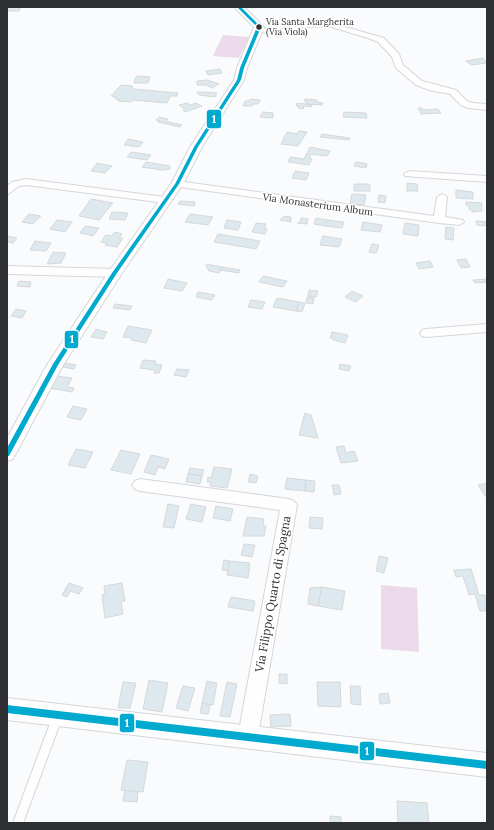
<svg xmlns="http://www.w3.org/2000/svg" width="494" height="830" viewBox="0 0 494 830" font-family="Lora,serif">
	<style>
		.green { fill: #ebdaea }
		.building { fill: #dee8ef; stroke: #d6d8da }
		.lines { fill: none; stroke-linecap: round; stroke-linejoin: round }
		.service-casing { stroke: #d4d6d9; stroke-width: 2 }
		.minor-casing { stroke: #d4d6d9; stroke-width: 2 }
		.tertiary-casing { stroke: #d4d6d9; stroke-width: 2 }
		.service { fill: #fefeff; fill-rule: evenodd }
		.minor { fill: #fefeff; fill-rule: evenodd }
		.tertiary { fill: #fefeff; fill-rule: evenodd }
		.bus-1-casing { stroke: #fff; stroke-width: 3 }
		.bus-1 { fill: #00a9ce; fill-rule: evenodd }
		.bus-dot { fill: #2d2f32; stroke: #fff; stroke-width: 1.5 }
		.labels { text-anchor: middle; stroke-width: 3; stroke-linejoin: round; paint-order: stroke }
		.far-bus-label { font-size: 9px; fill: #2d2f32; stroke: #fff; text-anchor: start }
		.far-street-label { font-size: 10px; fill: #2d2f32; stroke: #fff }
		.street-label { font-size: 12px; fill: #2d2f32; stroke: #fff }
		.line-badge { stroke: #fff; stroke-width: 1.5 }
		.badge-label { font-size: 11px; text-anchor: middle; font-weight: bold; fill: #fff }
	</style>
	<rect width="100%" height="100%" fill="#fafbfd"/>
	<!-- green -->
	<g class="green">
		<path d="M 223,35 L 249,37 L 239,58 L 213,56 Z"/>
		<path d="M 381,585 L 417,588 L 419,652 L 381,649 Z"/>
	</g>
	<!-- building -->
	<g class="building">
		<path d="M 7,7 L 21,7 L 19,11 L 7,11 Z"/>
		<path d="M 483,58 L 487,63 L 471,65 L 466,61 Z"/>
		<path d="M 220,69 L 222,73 L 208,75 L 206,71 Z"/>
		<path d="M 140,76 L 150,77 L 148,83 L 134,83 L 136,77 Z"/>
		<path d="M 207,80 L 219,84 L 212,88 L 206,85 L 197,85 L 197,81 Z"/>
		<path d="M 121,85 L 132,86 L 133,89 L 178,93 L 177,96 L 170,96 L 167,103 L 132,100 L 131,102 L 118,101 L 119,99 L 115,99 L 116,97 L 111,96 Z"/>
		<path d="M 197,92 L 201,92 L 217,93 L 215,97 L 199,95 Z"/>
		<path d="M 250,99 L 260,100 L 258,104 L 252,104 L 252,106 L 243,106 L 245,101 L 249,101 Z"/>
		<path d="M 305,99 L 317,100 L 316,102 L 323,103 L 322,105 L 306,104 L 307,102 L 304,101 Z"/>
		<path d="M 187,103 L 190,105 L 196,103 L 202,106 L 185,112 L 183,110 L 185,109 L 179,105 Z"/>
		<path d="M 297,103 L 306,104 L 312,105 L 311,107 L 304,106 L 303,109 L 298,108 L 299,106 L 296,106 Z"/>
		<path d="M 418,108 L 422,108 L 423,110 L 438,109 L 441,113 L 421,114 Z"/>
		<path d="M 263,112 L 273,113 L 273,118 L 260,117 Z"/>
		<path d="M 344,112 L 366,113 L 367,118 L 343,117 Z"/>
		<path d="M 159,117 L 168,119 L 165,121 L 182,125 L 180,127 L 158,122 L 160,121 L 156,120 Z"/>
		<path d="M 299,131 L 307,132 L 298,146 L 281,144 L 287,132 L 297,134 Z"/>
		<path d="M 322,134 L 350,138 L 349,140 L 320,137 Z"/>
		<path d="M 128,139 L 143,142 L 139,147 L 124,145 Z"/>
		<path d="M 310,147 L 330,151 L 327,156 L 311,154 L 309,158 L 312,159 L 309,165 L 288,162 L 290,157 L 304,159 Z"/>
		<path d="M 131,152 L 151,155 L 147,160 L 127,157 Z"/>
		<path d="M 146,162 L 170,166 L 170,169 L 162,170 L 142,167 Z"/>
		<path d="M 356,162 L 363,163 L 367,164 L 366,168 L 354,166 Z"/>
		<path d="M 97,163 L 112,166 L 105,173 L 91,171 Z"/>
		<path d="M 295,171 L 309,173 L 306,180 L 292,178 Z"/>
		<path d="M 407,183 L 417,184 L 418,191 L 407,191 Z"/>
		<path d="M 354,184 L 368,184 L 370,185 L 370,191 L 354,191 Z"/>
		<path d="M 456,190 L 473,192 L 473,199 L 456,198 Z"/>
		<path d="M 352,194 L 366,195 L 364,205 L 350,204 Z"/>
		<path d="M 379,195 L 386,196 L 385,203 L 378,202 Z"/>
		<path d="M 91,199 L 113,203 L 99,220 L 79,216 Z"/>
		<path d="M 180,201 L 195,202 L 194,206 L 178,204 Z"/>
		<path d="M 466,202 L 482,203 L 482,211 L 472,212 L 472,210 L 469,210 L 469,205 L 466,205 Z"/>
		<path d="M 112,212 L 128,213 L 125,220 L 109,219 Z"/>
		<path d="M 29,214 L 41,216 L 33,224 L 22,222 Z"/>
		<path d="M 190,214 L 213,217 L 208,225 L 185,222 Z"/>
		<path d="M 284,216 L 291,217 L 291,222 L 280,220 Z"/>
		<path d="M 301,218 L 308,219 L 307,224 L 297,223 L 300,222 Z"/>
		<path d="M 316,218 L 327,220 L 325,226 L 314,224 Z"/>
		<path d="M 57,220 L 72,222 L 65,232 L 50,229 Z"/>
		<path d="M 227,220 L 241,222 L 238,230 L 224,228 Z"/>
		<path d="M 327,220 L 344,222 L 342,228 L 325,226 Z"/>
		<path d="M 476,221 L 487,222 L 487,226 L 477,225 Z"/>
		<path d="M 363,222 L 382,225 L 380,232 L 361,230 Z"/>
		<path d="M 256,223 L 266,224 L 264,229 L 267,229 L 265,234 L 252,232 Z"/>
		<path d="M 405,223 L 419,225 L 418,236 L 403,234 Z"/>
		<path d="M 85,226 L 99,228 L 93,236 L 80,233 Z"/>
		<path d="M 446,227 L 454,228 L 453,240 L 445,239 Z"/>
		<path d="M 115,232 L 122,234 L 119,238 L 123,238 L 117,247 L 105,245 L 107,243 L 101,242 L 106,235 L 111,236 Z"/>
		<path d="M 218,234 L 260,241 L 256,249 L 214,242 Z"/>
		<path d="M 7,236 L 17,238 L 13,243 L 7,242 Z"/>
		<path d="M 323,236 L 342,239 L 339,247 L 320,245 Z"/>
		<path d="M 35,241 L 51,243 L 46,251 L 30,250 Z"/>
		<path d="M 372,244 L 379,245 L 376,253 L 369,252 Z"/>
		<path d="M 53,252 L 66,253 L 61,263 L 47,264 Z"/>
		<path d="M 466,259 L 470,267 L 461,268 L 457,260 Z"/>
		<path d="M 430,261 L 433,267 L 419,269 L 416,263 Z"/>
		<path d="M 207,264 L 222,267 L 219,273 L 209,271 L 206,266 Z"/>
		<path d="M 222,267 L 240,270 L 239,273 L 220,270 Z"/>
		<path d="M 263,276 L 287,281 L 283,287 L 259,282 Z"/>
		<path d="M 168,279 L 187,283 L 182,291 L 164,288 Z"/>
		<path d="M 487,279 L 487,282 L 475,283 L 473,280 Z"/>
		<path d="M 19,281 L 31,282 L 30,287 L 17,286 Z"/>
		<path d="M 309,290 L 318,291 L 316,297 L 308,296 Z"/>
		<path d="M 352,291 L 363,296 L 356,302 L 345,297 Z"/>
		<path d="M 198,292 L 215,295 L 212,300 L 196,297 Z"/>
		<path d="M 307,297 L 314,298 L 313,304 L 306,303 Z"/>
		<path d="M 277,298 L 299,302 L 296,311 L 273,307 Z"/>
		<path d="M 251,300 L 265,302 L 262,309 L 248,307 Z"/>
		<path d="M 299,302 L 305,303 L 302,312 L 296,311 Z"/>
		<path d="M 115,304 L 132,306 L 130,310 L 113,308 Z"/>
		<path d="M 16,309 L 26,311 L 22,318 L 11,316 Z"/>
		<path d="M 128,326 L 152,330 L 146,343 L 131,340 L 132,338 L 123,337 Z"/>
		<path d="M 96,329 L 107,332 L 103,339 L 91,337 Z"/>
		<path d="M 332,332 L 348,335 L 345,343 L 333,340 L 333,338 L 330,338 Z"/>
		<path d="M 143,360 L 156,361 L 155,364 L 162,365 L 159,373 L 154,373 L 155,370 L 140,368 Z"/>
		<path d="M 66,363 L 76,365 L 74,369 L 63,367 Z"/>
		<path d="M 340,364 L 351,366 L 349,371 L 339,369 Z"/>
		<path d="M 177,369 L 189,370 L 186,377 L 174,375 Z"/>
		<path d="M 56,376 L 72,378 L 67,387 L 74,388 L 72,392 L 49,388 Z"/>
		<path d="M 73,406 L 87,409 L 81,420 L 67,417 Z"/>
		<path d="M 305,413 L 311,415 L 318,438 L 299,435 Z"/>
		<path d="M 344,446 L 346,453 L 354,451 L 358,461 L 341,463 L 336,447 Z"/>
		<path d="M 76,449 L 93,452 L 85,468 L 68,465 Z"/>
		<path d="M 121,450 L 140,454 L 131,474 L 111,470 Z"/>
		<path d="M 151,455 L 169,459 L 165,469 L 158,467 L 155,475 L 144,472 Z"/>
		<path d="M 214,467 L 232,469 L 227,488 L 210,486 L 211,482 L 207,482 L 208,477 L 211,478 Z"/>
		<path d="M 190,468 L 204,470 L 202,476 L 188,474 Z"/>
		<path d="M 188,474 L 202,476 L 200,484 L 186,482 Z"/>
		<path d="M 250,474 L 258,476 L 256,483 L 248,482 Z"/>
		<path d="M 287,478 L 306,480 L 305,491 L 285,489 Z"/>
		<path d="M 306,480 L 315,481 L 314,492 L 305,491 Z"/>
		<path d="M 487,483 L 487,497 L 486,497 L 478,485 Z"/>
		<path d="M 332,485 L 339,485 L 341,494 L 334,495 Z"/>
		<path d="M 168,504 L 179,506 L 174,528 L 163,527 Z"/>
		<path d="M 191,504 L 206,507 L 202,522 L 186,519 Z"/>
		<path d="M 216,506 L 233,509 L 230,521 L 213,518 Z"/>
		<path d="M 247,517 L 264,519 L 263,525 L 266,526 L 264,536 L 243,536 Z"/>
		<path d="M 310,517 L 323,518 L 322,529 L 309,528 Z"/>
		<path d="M 244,544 L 255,545 L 252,557 L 241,555 Z"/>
		<path d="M 379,556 L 388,558 L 384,573 L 376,571 Z"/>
		<path d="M 224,560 L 230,561 L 228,571 L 222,570 Z"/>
		<path d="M 230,561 L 250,563 L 248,578 L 227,575 Z"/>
		<path d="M 471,569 L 479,595 L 485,595 L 487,611 L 480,611 L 475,594 L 469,595 L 463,576 L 456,577 L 454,570 Z"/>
		<path d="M 69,583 L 83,588 L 79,594 L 70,591 L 67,597 L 62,595 Z"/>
		<path d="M 122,583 L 125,601 L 121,602 L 123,614 L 105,618 L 102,595 L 105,594 L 104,586 Z"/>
		<path d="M 322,587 L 318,606 L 308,604 L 310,588 Z"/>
		<path d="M 322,587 L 345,591 L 342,610 L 318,606 Z"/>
		<path d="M 231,597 L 255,601 L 253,611 L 228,607 Z"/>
		<path d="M 279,674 L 287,674 L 287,684 L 279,683 Z"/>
		<path d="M 149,680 L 168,683 L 162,712 L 143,709 Z"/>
		<path d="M 207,681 L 217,683 L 213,705 L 202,703 Z"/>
		<path d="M 123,682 L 136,683 L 130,708 L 118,708 Z"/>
		<path d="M 227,682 L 237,684 L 230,717 L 220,716 Z"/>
		<path d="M 317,682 L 340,682 L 341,707 L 318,706 Z"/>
		<path d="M 183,686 L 195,688 L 188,711 L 176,708 Z"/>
		<path d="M 350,686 L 360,686 L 361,705 L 351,704 Z"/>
		<path d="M 388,693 L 390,703 L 380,704 L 379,694 Z"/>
		<path d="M 202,703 L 210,705 L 208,714 L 200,713 Z"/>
		<path d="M 290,714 L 291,726 L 271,727 L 270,715 Z"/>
		<path d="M 127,760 L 148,762 L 143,792 L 121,790 Z"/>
		<path d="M 125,790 L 138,792 L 137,802 L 123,801 Z"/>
		<path d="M 397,801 L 427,803 L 429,823 L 398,823 Z"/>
		<path d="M 330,816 L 341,817 L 341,823 L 330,823 Z"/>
	</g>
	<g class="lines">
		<defs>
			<path id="service" d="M 57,713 L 60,715 L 62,718 L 23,823 L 13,823 L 52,718 L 54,715 Z"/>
			<g id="minor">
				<path d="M 328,22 L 384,38 L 399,54 L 403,65 L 422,81 L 456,90 L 467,101 L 473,103 L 487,104 L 487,110 L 468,108 L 461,105 L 450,94 L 429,90 L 416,85 L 396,68 L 392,57 L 378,42 L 368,38 L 328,26 L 303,27 L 279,34 L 259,32 L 255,30 L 259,28 L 279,30 L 303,23 Z"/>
				<path d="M 409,171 L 487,176 L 487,182 L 405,176 L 404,174 Z"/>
				<path d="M 26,179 L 165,197 L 170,200 L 165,203 L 26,185 L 19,186 L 7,195 L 7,186 L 12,182 Z"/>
				<path d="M 177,181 L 434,216 L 437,197 L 442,194 L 447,197 L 445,217 L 463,220 L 464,222 L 459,225 L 439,223 L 173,186 L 172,184 Z"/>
				<path d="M 7,266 L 115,269 L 121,273 L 115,277 L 7,274 Z"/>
				<path d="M 487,324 L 487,332 L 426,337 L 422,336 L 420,333 L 422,330 L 426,329 Z"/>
				<path d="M 140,479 L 289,499 L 294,501 L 297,505 L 258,736 L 255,743 L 248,745 L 241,743 L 238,736 L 280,510 L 140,491 L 135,489 L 132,485 L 135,481 Z"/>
			</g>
			<g id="tertiary">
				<path d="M 234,7 L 244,7 L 264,27 L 247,68 L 244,80 L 202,147 L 183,184 L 122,273 L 62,367 L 13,459 L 7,461 L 7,438 L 47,365 L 108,273 L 171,184 L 190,147 L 234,80 L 237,68 L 254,27 Z"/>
				<path d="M 7,698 L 487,753 L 487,777 L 7,720 Z"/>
			</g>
		</defs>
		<!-- service casing -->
		<use href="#service" class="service-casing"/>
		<!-- minor casing -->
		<use href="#minor" class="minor-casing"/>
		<!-- tertiary casing -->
		<use href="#tertiary" class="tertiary-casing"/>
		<!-- service -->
		<use href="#service" class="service"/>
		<!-- minor -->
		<use href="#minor" class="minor"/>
		<!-- tertiary -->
		<use href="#tertiary" class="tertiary"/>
		<defs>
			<g id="bus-1">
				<path d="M 237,7 L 241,7 L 261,27 L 244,68 L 241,80 L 198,147 L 179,184 L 117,273 L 58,365 L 9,456 L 7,456 L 7,448 L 53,364 L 112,273 L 175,184 L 194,147 L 237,80 L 240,68 L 257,27 Z"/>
				<path d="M 7,705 L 487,761 L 487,769 L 7,713 Z"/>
			</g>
		</defs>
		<!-- bus-1 casing -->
		<use href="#bus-1" class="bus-1-casing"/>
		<!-- bus-1 -->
		<use href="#bus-1" class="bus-1"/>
	</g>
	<!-- markers -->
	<circle class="bus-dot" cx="259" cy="27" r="3.5"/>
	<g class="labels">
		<!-- far-bus labels -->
		<g class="far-bus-label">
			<text x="266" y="25">Via Santa Margherita<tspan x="266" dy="10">(Via Viola)</tspan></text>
		</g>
		<!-- far-street labels -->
		<g class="far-street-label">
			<text transform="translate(318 204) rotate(8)" y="4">Via Monasterium Album</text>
		</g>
		<!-- street labels -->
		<g class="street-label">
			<text transform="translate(273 594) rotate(-80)" y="4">Via Filippo Quarto di Spagna</text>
		</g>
	</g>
	<g class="line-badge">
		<rect x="206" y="109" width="16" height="20" rx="4" fill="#00a9ce"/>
		<rect x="64" y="330" width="15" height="19" rx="4" fill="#00a9ce"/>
		<rect x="119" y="713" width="16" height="20" rx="4" fill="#00a9ce"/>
		<rect x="359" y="741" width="16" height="20" rx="4" fill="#00a9ce"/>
	</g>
	<g class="badge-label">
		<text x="214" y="123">1</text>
		<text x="72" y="343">1</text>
		<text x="127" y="727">1</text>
		<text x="367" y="755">1</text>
	</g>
	<!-- border -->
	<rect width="494" height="830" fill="none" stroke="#2d2f32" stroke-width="16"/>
</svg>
